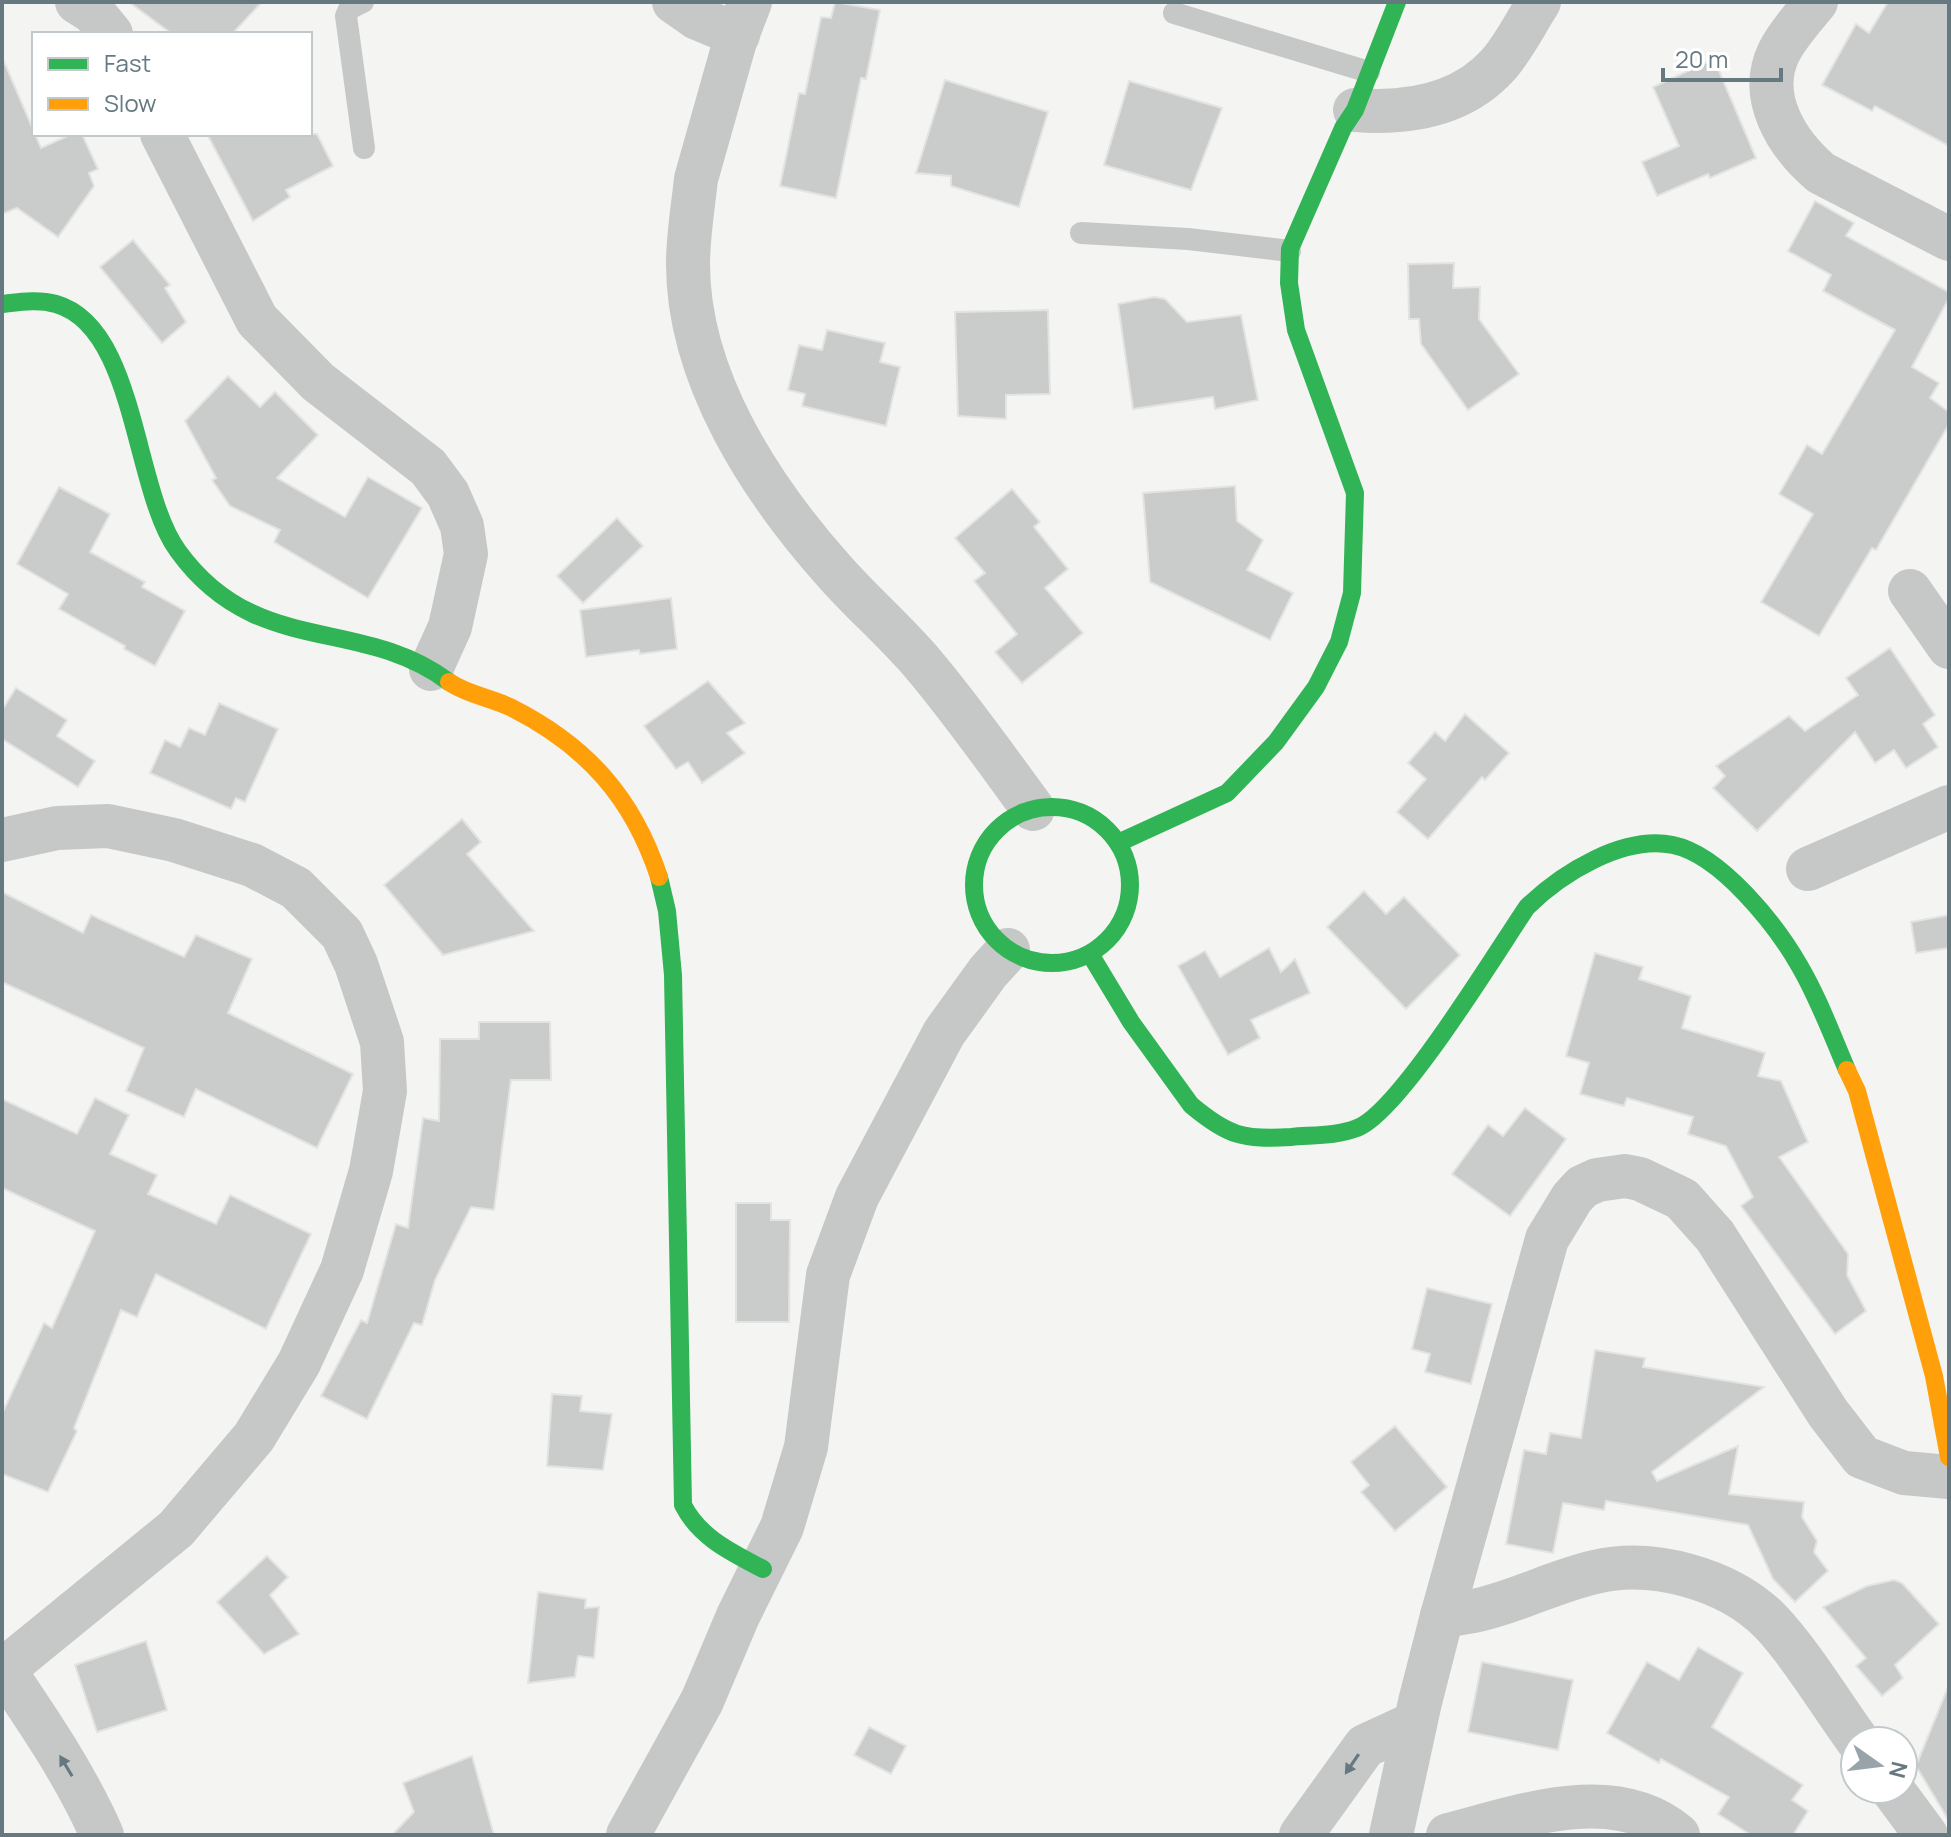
<svg xmlns="http://www.w3.org/2000/svg" width="1951" height="1837" viewBox="0 0 1951 1837" font-family="Manrope,sans-serif">
	<style>
		.building { fill: #cacccc; stroke: #e3e3e2; stroke-width: 2 }
		.lines { fill: none; stroke-linecap: round; stroke-linejoin: round }
		.lane { stroke: #c6c8c8; stroke-width: 22 }
		.street { stroke: #c6c8c8; stroke-width: 44 }
		.fast { stroke: #30b455; stroke-width: 18 }
		.slow { stroke: #ff9f0a; stroke-width: 18 }
		.oneway { fill: #667981 }
	</style>
	<rect width="100%" height="100%" fill="#f4f4f3"/>
	<!-- building -->
	<g class="building">
		<path d="M 129,2 L 262,2 L 232,34 L 172,34 Z"/>
		<path d="M 835,2 L 880,10 L 866,79 L 861,78 L 836,198 L 780,186 L 799,93 L 805,94 L 821,17 L 831,18 Z"/>
		<path d="M 1888,2 L 1949,2 L 1949,146 L 1875,106 L 1872,111 L 1822,85 L 1856,24 L 1869,33 Z"/>
		<path d="M 2,57 L 41,148 L 72,134 L 82,134 L 98,169 L 89,173 L 94,186 L 58,237 L 17,208 L 2,214 Z"/>
		<path d="M 1714,59 L 1756,158 L 1710,178 L 1708,174 L 1657,196 L 1642,162 L 1679,146 L 1653,87 Z"/>
		<path d="M 945,80 L 1048,112 L 1019,207 L 951,186 L 951,176 L 916,173 Z"/>
		<path d="M 1129,81 L 1222,108 L 1191,190 L 1104,165 Z"/>
		<path d="M 207,134 L 317,134 L 333,166 L 286,190 L 290,197 L 253,221 Z"/>
		<path d="M 1815,201 L 1854,223 L 1846,236 L 1949,292 L 1949,298 L 1912,367 L 1939,383 L 1930,398 L 1949,412 L 1949,424 L 1876,550 L 1872,548 L 1819,636 L 1761,602 L 1813,514 L 1779,494 L 1807,445 L 1822,454 L 1895,330 L 1823,291 L 1831,275 L 1788,251 Z"/>
		<path d="M 133,240 L 170,285 L 165,288 L 186,322 L 162,343 L 100,267 Z"/>
		<path d="M 1454,263 L 1453,288 L 1480,287 L 1479,319 L 1519,374 L 1468,410 L 1421,344 L 1419,319 L 1409,319 L 1408,264 Z"/>
		<path d="M 1154,297 L 1165,299 L 1187,322 L 1241,315 L 1258,400 L 1215,409 L 1213,397 L 1133,409 L 1118,304 Z"/>
		<path d="M 1048,310 L 1050,394 L 1006,395 L 1006,419 L 958,416 L 955,312 Z"/>
		<path d="M 827,330 L 885,343 L 880,362 L 900,367 L 886,426 L 802,406 L 805,394 L 788,390 L 799,345 L 822,350 Z"/>
		<path d="M 228,376 L 260,407 L 275,392 L 318,435 L 277,478 L 345,517 L 368,477 L 422,508 L 368,598 L 274,542 L 280,530 L 230,506 L 212,480 L 216,478 L 185,421 Z"/>
		<path d="M 1235,486 L 1237,521 L 1263,540 L 1247,570 L 1293,593 L 1270,640 L 1150,582 L 1143,493 Z"/>
		<path d="M 59,487 L 110,514 L 90,552 L 145,582 L 142,587 L 185,611 L 155,666 L 124,649 L 125,646 L 59,609 L 68,594 L 17,564 Z"/>
		<path d="M 1012,489 L 1040,522 L 1034,527 L 1068,569 L 1045,588 L 1083,633 L 1022,683 L 995,652 L 1017,634 L 974,581 L 985,573 L 955,538 Z"/>
		<path d="M 617,518 L 643,546 L 583,603 L 557,576 Z"/>
		<path d="M 671,598 L 677,649 L 640,654 L 639,650 L 586,657 L 580,610 Z"/>
		<path d="M 1890,648 L 1935,715 L 1923,724 L 1938,747 L 1906,768 L 1894,750 L 1875,763 L 1855,732 L 1757,831 L 1713,788 L 1725,776 L 1716,766 L 1789,716 L 1805,731 L 1858,695 L 1846,678 Z"/>
		<path d="M 708,681 L 745,723 L 727,733 L 745,753 L 702,783 L 688,762 L 676,769 L 644,726 Z"/>
		<path d="M 16,688 L 67,720 L 57,736 L 95,761 L 78,787 L 2,739 L 2,710 Z"/>
		<path d="M 219,703 L 278,729 L 245,802 L 236,798 L 231,809 L 150,773 L 165,740 L 180,747 L 189,728 L 205,735 Z"/>
		<path d="M 1465,714 L 1509,753 L 1485,780 L 1482,777 L 1428,839 L 1397,812 L 1426,779 L 1408,763 L 1435,732 L 1445,741 Z"/>
		<path d="M 462,819 L 481,842 L 467,854 L 534,931 L 443,955 L 384,885 Z"/>
		<path d="M 1364,891 L 1386,914 L 1404,897 L 1460,955 L 1406,1009 L 1327,927 Z"/>
		<path d="M 2,892 L 83,933 L 91,915 L 184,957 L 196,935 L 252,959 L 228,1013 L 353,1074 L 317,1148 L 196,1089 L 184,1117 L 126,1091 L 144,1048 L 2,982 Z"/>
		<path d="M 1949,915 L 1949,948 L 1916,953 L 1911,922 Z"/>
		<path d="M 1269,948 L 1281,972 L 1295,959 L 1310,993 L 1251,1020 L 1260,1038 L 1228,1055 L 1178,966 L 1205,951 L 1220,977 Z"/>
		<path d="M 1595,953 L 1643,967 L 1639,979 L 1691,996 L 1682,1028 L 1765,1053 L 1758,1076 L 1781,1081 L 1808,1142 L 1779,1157 L 1848,1254 L 1847,1275 L 1866,1311 L 1835,1334 L 1741,1206 L 1753,1197 L 1726,1146 L 1688,1134 L 1693,1117 L 1627,1098 L 1624,1106 L 1580,1094 L 1589,1063 L 1566,1056 Z"/>
		<path d="M 479,1022 L 550,1022 L 551,1080 L 511,1080 L 494,1210 L 471,1207 L 435,1280 L 422,1325 L 414,1323 L 367,1419 L 321,1396 L 361,1320 L 367,1323 L 396,1224 L 408,1228 L 423,1118 L 439,1121 L 440,1039 L 479,1039 Z"/>
		<path d="M 95,1098 L 129,1115 L 110,1154 L 157,1175 L 148,1194 L 216,1224 L 230,1195 L 311,1234 L 266,1329 L 156,1274 L 137,1317 L 121,1310 L 74,1428 L 77,1431 L 48,1492 L 2,1474 L 2,1414 L 44,1323 L 52,1328 L 95,1231 L 2,1188 L 2,1099 L 77,1134 Z"/>
		<path d="M 1525,1108 L 1566,1139 L 1510,1216 L 1452,1174 L 1488,1125 L 1503,1136 Z"/>
		<path d="M 736,1203 L 771,1203 L 771,1220 L 790,1220 L 789,1322 L 736,1322 Z"/>
		<path d="M 1427,1288 L 1492,1304 L 1471,1384 L 1425,1372 L 1430,1354 L 1412,1349 Z"/>
		<path d="M 1595,1350 L 1645,1358 L 1643,1367 L 1764,1387 L 1652,1472 L 1657,1481 L 1738,1446 L 1729,1494 L 1804,1502 L 1802,1517 L 1817,1541 L 1814,1552 L 1828,1571 L 1795,1602 L 1773,1579 L 1748,1525 L 1606,1501 L 1604,1510 L 1563,1503 L 1553,1553 L 1506,1544 L 1524,1450 L 1546,1454 L 1550,1433 L 1581,1438 Z"/>
		<path d="M 552,1394 L 582,1396 L 580,1411 L 612,1414 L 603,1470 L 547,1466 Z"/>
		<path d="M 1395,1426 L 1447,1487 L 1395,1531 L 1361,1492 L 1369,1485 L 1351,1462 Z"/>
		<path d="M 267,1556 L 288,1577 L 270,1595 L 299,1634 L 264,1654 L 217,1602 Z"/>
		<path d="M 1894,1580 L 1902,1583 L 1939,1624 L 1895,1665 L 1903,1678 L 1882,1696 L 1856,1666 L 1866,1658 L 1823,1607 L 1867,1586 Z"/>
		<path d="M 538,1592 L 586,1599 L 585,1608 L 599,1607 L 594,1658 L 578,1656 L 575,1677 L 528,1683 Z"/>
		<path d="M 146,1641 L 167,1710 L 97,1732 L 75,1665 Z"/>
		<path d="M 1698,1647 L 1743,1673 L 1712,1727 L 1803,1785 L 1792,1800 L 1808,1811 L 1793,1835 L 1751,1835 L 1718,1814 L 1729,1797 L 1661,1759 L 1659,1763 L 1607,1733 L 1647,1662 L 1679,1680 Z"/>
		<path d="M 1482,1662 L 1573,1680 L 1558,1750 L 1468,1732 Z"/>
		<path d="M 1948,1687 L 1949,1688 L 1949,1821 L 1916,1766 Z"/>
		<path d="M 869,1727 L 906,1746 L 891,1774 L 854,1755 Z"/>
		<path d="M 472,1756 L 494,1835 L 392,1835 L 414,1812 L 403,1783 Z"/>
	</g>
	<g class="lines">
		<!-- lane -->
		<g class="lane">
			<path d="M 363,2 L 349,9 L 346,16 L 364,148"/>
			<path d="M 1174,13 L 1369,72"/>
			<path d="M 1081,233 L 1188,239 L 1290,251"/>
		</g>
		<!-- street -->
		<g class="street">
			<path d="M 77,2 L 93,12 L 111,34"/>
			<path d="M 674,2 L 697,18 L 738,35"/>
			<path d="M 750,2 L 735,41 L 696,179 C 693,207 688,236 688,264 C 688,378 761,489 834,571 C 862,603 895,631 923,664 C 962,710 997,760 1033,809"/>
			<path d="M 1816,2 C 1803,18 1788,34 1779,52 C 1757,97 1787,144 1821,173 L 1949,239"/>
			<path d="M 1355,110 C 1407,114 1461,106 1498,65 C 1514,47 1526,22 1539,2"/>
			<path d="M 162,134 L 257,320 L 318,382 L 428,467 L 448,494 L 462,526 L 466,554 L 450,627 L 431,669"/>
			<path d="M 1910,591 L 1949,647"/>
			<path d="M 2,840 L 57,828 L 108,826 L 174,840 L 252,865 L 296,888 L 342,934 L 356,964 L 382,1042 L 385,1091 L 371,1171 L 342,1270 L 299,1363 L 254,1437 L 176,1529 L 2,1671"/>
			<path d="M 1808,869 L 1949,807"/>
			<path d="M 1442,1616 C 1454,1614 1466,1613 1478,1610 C 1518,1601 1555,1581 1595,1572 C 1652,1558 1729,1579 1771,1622 C 1801,1654 1831,1704 1858,1741"/>
			<path d="M 4,1670 C 40,1723 76,1776 102,1835"/>
			<path d="M 1892,1789 L 1926,1835"/>
			<path d="M 628,1835 L 702,1701 L 738,1616 L 782,1527 L 806,1447 L 828,1275 L 857,1197 L 944,1033 L 988,972 L 1008,950"/>
			<path d="M 1301,1835 L 1365,1746 L 1415,1723"/>
			<path d="M 1391,1835 L 1420,1702 L 1442,1616 L 1547,1239 L 1572,1198 L 1582,1187 L 1597,1180 L 1625,1176 L 1640,1179 L 1682,1199 L 1715,1236 L 1828,1413 L 1862,1457 L 1904,1473 L 1949,1477"/>
			<path d="M 1448,1835 C 1520,1817 1614,1781 1678,1835"/>
		</g>
		<!-- fast -->
		<g class="fast">
			<path d="M 2,304 C 20,302 38,299 56,304 C 137,327 133,490 178,551 C 256,659 360,615 449,682"/>
			<circle cx="1052" cy="885" r="78"/>
			<path d="M 1118,843 L 1227,793 L 1276,742 L 1316,687 L 1339,642 L 1352,593 L 1355,493 L 1296,330 L 1289,283 L 1290,249 L 1343,128 L 1355,110 L 1397,2"/>
			<path d="M 659,877 L 667,911 L 673,975 L 683,1505 C 700,1538 731,1552 763,1569"/>
			<path d="M 1090,954 L 1131,1022 L 1191,1105 C 1228,1136 1243,1140 1291,1137 C 1312,1135 1337,1136 1357,1128 C 1399,1113 1497,951 1527,907 C 1562,873 1623,835 1673,845 C 1721,855 1776,925 1799,965 C 1818,997 1832,1035 1847,1070"/>
		</g>
		<!-- slow -->
		<g class="slow">
			<path d="M 449,682 C 468,695 492,698 512,708 C 587,746 633,798 659,877"/>
			<path d="M 1847,1070 L 1857,1091 L 1934,1376 L 1949,1457"/>
		</g>
	</g>
	<!-- one-way arrows -->
	<defs><path id="oneway-solid" d="M-6-.8H1V-3.2L6.5 0L1 3.2V.8H-6Z" transform="scale(2)"/></defs>
	<g class="oneway">
		<use href="#oneway-solid" transform="translate(1352 1764) rotate(124)"/>
		<use href="#oneway-solid" transform="translate(66 1766) rotate(-121)"/>
	</g>
	<!-- border -->
	<rect width="1951" height="1837" fill="none" stroke="#667981" stroke-width="8"/>
	<!-- legend -->
	<rect x="32" y="32" width="280" height="104" fill="#ffffff" stroke="#c2c9cd" stroke-width="2"/>
	<rect x="48" y="58" width="40" height="12" fill="#30b455" stroke="#c2c9cd" stroke-width="2"/>
	<text x="104" y="72" font-size="24" fill="#667981">Fast</text>
	<rect x="48" y="98" width="40" height="12" fill="#ff9f0a" stroke="#c2c9cd" stroke-width="2"/>
	<text x="104" y="112" font-size="24" fill="#667981">Slow</text>
	<!-- north arrow -->
	<g transform="translate(1879 1765) rotate(104)"><circle r="38" fill="#ffffff" stroke="#c2c9cd" stroke-width="2"/>
	<path d="M0-6L14 30L0 20L-14 30Z" fill="#98a4a9"/>
	<text y="-12" font-size="22" font-weight="bold" text-anchor="middle" fill="#667981">N</text>
	</g>
	<!-- scale -->
	<path d="M1663 68v12h118v-12" fill="none" stroke="#667981" stroke-width="4"/>
	<text x="1675" y="68" font-size="24" fill="#667981" stroke="#ffffff" stroke-width="6" paint-order="stroke">20 m</text>
</svg>
